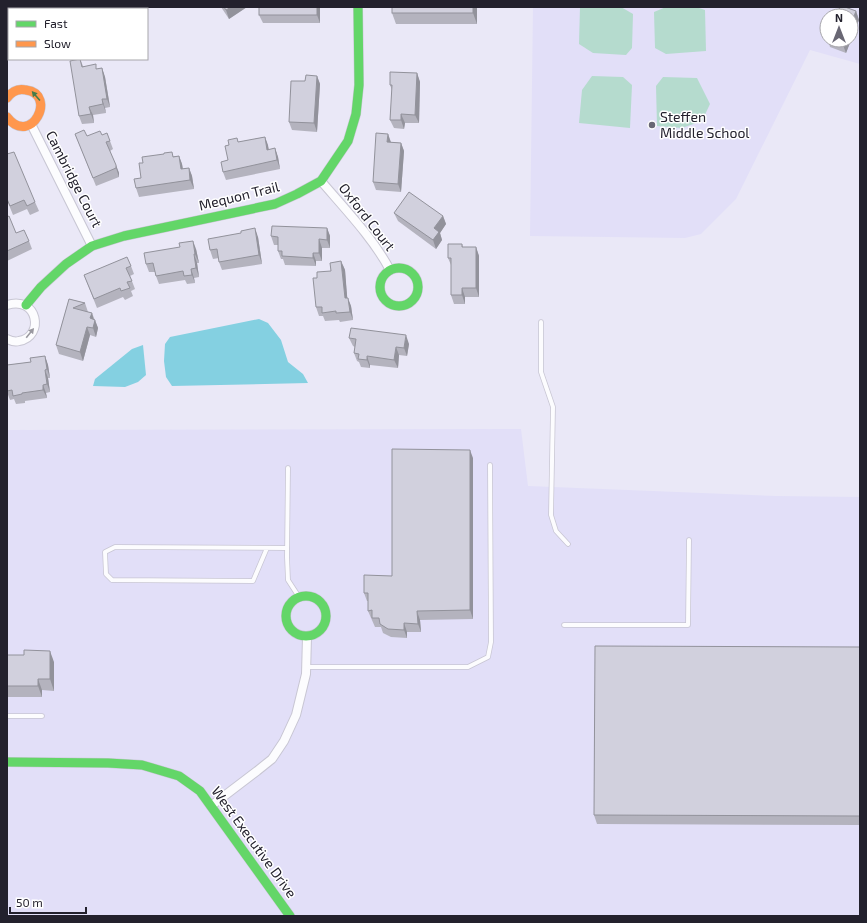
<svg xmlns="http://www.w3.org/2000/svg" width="867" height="923" viewBox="0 0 867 923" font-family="'Exo 2',sans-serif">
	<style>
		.built { fill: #e2dff8; fill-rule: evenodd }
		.green { fill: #b5dbce }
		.water { fill: #84d0e1 }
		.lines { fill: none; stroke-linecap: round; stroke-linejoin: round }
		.lane-casing { stroke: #c8c6d3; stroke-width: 5.5 }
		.street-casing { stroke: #c8c6d3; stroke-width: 10 }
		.fast-casing { stroke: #c8c6d3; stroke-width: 10 }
		.slow-casing { stroke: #c8c6d3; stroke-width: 10 }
		.lane { stroke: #fcfcfe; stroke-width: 4 }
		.street { stroke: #fcfcfe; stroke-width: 8 }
		.fast { stroke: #63d668; stroke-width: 9 }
		.slow { stroke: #ff974d; stroke-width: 9 }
		.wall { fill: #b4b3be }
		.shaded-wall { fill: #92929b }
		.building { fill: #d1d0dd; stroke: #92929b }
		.oneway { fill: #437c4a }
		.oneway2 { fill: #9a99a0 }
		.poi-dot { fill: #696774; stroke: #fff; stroke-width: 1.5 }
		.labels { text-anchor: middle; stroke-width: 3; stroke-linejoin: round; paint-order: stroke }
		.poi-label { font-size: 14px; fill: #23212d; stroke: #fff; text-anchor: start }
		.street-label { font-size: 14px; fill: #23212d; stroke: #fff }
	</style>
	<rect width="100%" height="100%" fill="#eae8f7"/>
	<!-- built -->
	<g class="built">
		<path d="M 533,7 L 860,7 L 860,64 L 810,50 L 736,199 L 701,234 L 685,238 L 530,236 ZM 827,16 L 851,16 L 851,40 L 827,40 Z"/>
		<path d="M 521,429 L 528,486 L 777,496 L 860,497 L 860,916 L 7,916 L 7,430 Z"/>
	</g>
	<!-- green -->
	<g class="green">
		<path d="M 580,7 L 621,7 L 633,14 L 632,48 L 626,55 L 593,53 L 579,44 Z"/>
		<path d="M 666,7 L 696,7 L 705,10 L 706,51 L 666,54 L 655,48 L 654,12 Z"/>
		<path d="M 592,76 L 623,77 L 632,85 L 630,128 L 579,123 L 582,90 Z"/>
		<path d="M 663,77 L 697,78 L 710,104 L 702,121 L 682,128 L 657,126 L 656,86 Z"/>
	</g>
	<!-- water -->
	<g class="water">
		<path d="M 259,319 L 268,323 L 281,340 L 288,362 L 303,374 L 308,383 L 172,386 L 166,377 L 164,361 L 165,344 L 170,337 Z"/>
		<path d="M 143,345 L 146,375 L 138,382 L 125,387 L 93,386 L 95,379 L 132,349 Z"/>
	</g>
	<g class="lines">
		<defs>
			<g id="lane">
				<path d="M 541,322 L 541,372 L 553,407 L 551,515 L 556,531 L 568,544"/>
				<path d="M 288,468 L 287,557 L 288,580 L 299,597"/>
				<path d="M 267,548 L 253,581 L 112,580 L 106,574 L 105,552 L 115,547 L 287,548"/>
				<path d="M 564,625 L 688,625 L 689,540"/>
				<path d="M 307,667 L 468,667 L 488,657 L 491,642 L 490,465"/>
				<path d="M 7,716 L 42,716"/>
			</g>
			<g id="street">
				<path d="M 31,124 L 92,246"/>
				<path d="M 321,181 C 345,209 373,238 390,270"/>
				<path d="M 7,305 C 38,295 45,337 19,341 C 15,342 11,341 7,339"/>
				<path d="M 211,806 L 257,771 L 272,759 L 284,741 L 296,715 L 306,674 L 307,637"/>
			</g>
			<g id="fast">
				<circle cx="399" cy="287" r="19"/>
				<path d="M 26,305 L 41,287 L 66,264 L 92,246 L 124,236 L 275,204 L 297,194 L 321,181 L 348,141 L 356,114 L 359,85 L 358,7"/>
				<circle cx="306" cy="616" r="20"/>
				<path d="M 7,762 L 108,763 L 142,765 L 179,776 L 200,791 L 290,916"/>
			</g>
			<path id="slow" d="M 7,98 C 12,91 18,88 26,90 C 58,94 31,148 7,117"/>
		</defs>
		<!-- lane casing -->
		<use href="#lane" class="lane-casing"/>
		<!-- street casing -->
		<use href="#street" class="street-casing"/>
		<!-- fast casing -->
		<use href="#fast" class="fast-casing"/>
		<!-- slow casing -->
		<use href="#slow" class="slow-casing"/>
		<!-- lane -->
		<use href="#lane" class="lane"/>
		<!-- street -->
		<use href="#street" class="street"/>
		<!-- fast -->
		<use href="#fast" class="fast"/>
		<!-- slow -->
		<use href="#slow" class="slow"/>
	</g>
	<!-- wall -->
	<g class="wall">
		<path d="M 221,7 L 247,7 L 229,19 Z"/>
		<path d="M 320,7 L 320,23 L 263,23 L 259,15 Z"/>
		<path d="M 477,7 L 477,24 L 396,24 L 392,13 Z"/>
		<path d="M 856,11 L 859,20 L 846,53 L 830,47 L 828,40 L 851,40 Z"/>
		<path d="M 7,28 L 9,29 L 9,49 L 8,49 L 7,47 Z"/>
		<path d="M 80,59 L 83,66 L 97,69 L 102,68 L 105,77 L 110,107 L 105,108 L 106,113 L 93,115 L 94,123 L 82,124 L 79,116 Z"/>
		<path d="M 417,73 L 420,82 L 419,123 L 405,123 L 404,129 L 394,128 L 390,120 L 392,90 L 390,85 Z"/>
		<path d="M 317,76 L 320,84 L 317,132 L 292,130 L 289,122 L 305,81 Z"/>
		<path d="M 75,134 L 87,136 L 102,135 L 110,141 L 113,149 L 110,151 L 119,173 L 119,177 L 96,186 Z"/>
		<path d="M 388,134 L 391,142 L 401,143 L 404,151 L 401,192 L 376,190 L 373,182 Z"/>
		<path d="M 265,137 L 269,150 L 275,148 L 278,157 L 280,169 L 226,180 L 223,172 L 228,160 L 229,145 L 237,138 L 238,142 Z"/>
		<path d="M 7,154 L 35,202 L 39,211 L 30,215 L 27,209 L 13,215 L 7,200 Z"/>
		<path d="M 174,156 L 179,156 L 182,164 L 183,169 L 189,168 L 192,176 L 194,189 L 139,197 L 136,188 Z"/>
		<path d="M 394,213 L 443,216 L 446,224 L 440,233 L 442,240 L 436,249 L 398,221 Z"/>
		<path d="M 7,217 L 16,233 L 29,241 L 32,249 L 7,261 Z"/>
		<path d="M 327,228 L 330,236 L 330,248 L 322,248 L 322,261 L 316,261 L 316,266 L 285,265 L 283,259 L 281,259 L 278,251 L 278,245 L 274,245 L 271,236 Z"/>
		<path d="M 241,233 L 258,237 L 262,264 L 222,270 L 219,262 L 219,258 L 213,259 L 210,250 Z"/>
		<path d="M 462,244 L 463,247 L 476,247 L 479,256 L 479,297 L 465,297 L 465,304 L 454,304 L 451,295 L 451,265 L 448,258 Z"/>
		<path d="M 196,249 L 199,263 L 197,263 L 199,277 L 194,278 L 195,283 L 187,284 L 185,280 L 159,284 L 156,276 L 155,272 L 149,272 L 146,264 Z"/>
		<path d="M 341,261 L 345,270 L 347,298 L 351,306 L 353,320 L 340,322 L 339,320 L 325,321 L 323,316 L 319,316 L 316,307 L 317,278 L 331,271 Z"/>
		<path d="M 131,266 L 134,274 L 130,276 L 135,289 L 131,291 L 133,296 L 125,300 L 123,297 L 97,308 L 84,275 Z"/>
		<path d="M 69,299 L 85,303 L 88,312 L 87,312 L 92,313 L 98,328 L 96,337 L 90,335 L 83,361 L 59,354 L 56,345 Z"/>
		<path d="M 349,338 L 409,344 L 407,356 L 399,355 L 398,368 L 370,365 L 370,368 L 361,367 L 359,362 L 357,361 L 354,353 L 355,347 L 353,346 Z"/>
		<path d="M 45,356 L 48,365 L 50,378 L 48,378 L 50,392 L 46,393 L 47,398 L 25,401 L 25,403 L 16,404 L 14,399 L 10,400 L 7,392 L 7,365 L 31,362 Z"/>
		<path d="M 473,458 L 473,619 L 420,620 L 421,632 L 407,632 L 407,638 L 391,637 L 383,633 L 381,627 L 375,627 L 368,611 L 368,601 L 367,601 L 364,593 L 392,576 Z"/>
		<path d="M 860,647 L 860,825 L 597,824 L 594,815 Z"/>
		<path d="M 7,655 L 54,662 L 54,691 L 42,690 L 42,697 L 7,697 Z"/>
	</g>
	<!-- shaded-wall -->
	<g class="shaded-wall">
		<path d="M 231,7 L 247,7 L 229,19 L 226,10 Z"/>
		<path d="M 317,7 L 320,7 L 320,23 L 317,15 Z"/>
		<path d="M 473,7 L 477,7 L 477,24 L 473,13 Z"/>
		<path d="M 856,11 L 859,20 L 846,53 L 843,45 L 845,40 L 851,40 L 851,24 Z"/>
		<path d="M 102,68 L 105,77 L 110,107 L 107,99 Z"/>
		<path d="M 417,73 L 420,82 L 419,123 L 415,115 Z"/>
		<path d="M 317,76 L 320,84 L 317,132 L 314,123 Z"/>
		<path d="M 102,99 L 105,108 L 106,113 L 103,104 Z"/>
		<path d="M 89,107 L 93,115 L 94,123 L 91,114 Z"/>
		<path d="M 401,114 L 405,123 L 404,129 L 401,120 Z"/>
		<path d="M 388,134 L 391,143 L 387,142 Z"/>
		<path d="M 265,137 L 268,145 L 270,158 L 267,150 Z"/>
		<path d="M 401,143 L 404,151 L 401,192 L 398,184 Z"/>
		<path d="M 275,148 L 278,157 L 280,169 L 277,160 Z"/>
		<path d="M 179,156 L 182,164 L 184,177 L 181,169 Z"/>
		<path d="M 116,165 L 119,173 L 119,177 L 116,168 Z"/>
		<path d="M 189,168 L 192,176 L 194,189 L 190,180 Z"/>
		<path d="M 443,216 L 446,224 L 440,233 L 442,240 L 436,249 L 433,240 L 434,228 Z"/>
		<path d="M 255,228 L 258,237 L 262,264 L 259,255 Z"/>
		<path d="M 327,228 L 330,236 L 330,248 L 327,240 Z"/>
		<path d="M 319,239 L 322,248 L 322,261 L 319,253 Z"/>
		<path d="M 193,241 L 196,249 L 199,263 L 195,254 Z"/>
		<path d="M 476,247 L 479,256 L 479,297 L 476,288 Z"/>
		<path d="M 313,253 L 316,261 L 316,266 L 313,258 Z"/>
		<path d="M 194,254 L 197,263 L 199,277 L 196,268 Z"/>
		<path d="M 341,261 L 345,270 L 348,307 L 345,298 Z"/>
		<path d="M 191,269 L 194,278 L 195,283 L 192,275 Z"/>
		<path d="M 462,288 L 465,297 L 465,304 L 462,295 Z"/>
		<path d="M 348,298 L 351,306 L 353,320 L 350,312 Z"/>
		<path d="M 92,313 L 94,321 L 95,320 L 98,328 L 96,337 L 93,328 L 90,318 Z"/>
		<path d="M 87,327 L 90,335 L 83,361 L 80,352 Z"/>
		<path d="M 406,335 L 409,344 L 407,356 L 404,348 Z"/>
		<path d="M 396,347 L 399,355 L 398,368 L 394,360 Z"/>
		<path d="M 45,356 L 48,365 L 50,378 L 47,369 Z"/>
		<path d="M 367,356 L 370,365 L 370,368 L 367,360 Z"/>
		<path d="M 45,370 L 48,378 L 50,392 L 47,384 Z"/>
		<path d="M 43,385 L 46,393 L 47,398 L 43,390 Z"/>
		<path d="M 470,450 L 473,458 L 473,619 L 470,610 Z"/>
		<path d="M 417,611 L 420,620 L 421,632 L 418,624 Z"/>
		<path d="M 404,623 L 407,632 L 407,638 L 404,630 Z"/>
		<path d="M 50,651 L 54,662 L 54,691 L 50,679 Z"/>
		<path d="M 38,679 L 42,690 L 42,697 L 38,686 Z"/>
	</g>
	<!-- building -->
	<g class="building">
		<path d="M 224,7 L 231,7 L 226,10 Z"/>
		<rect x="259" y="7" width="58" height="8"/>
		<rect x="392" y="7" width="81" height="6"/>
		<path d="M 840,7 L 845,7 L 856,11 L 851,24 L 851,16 L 836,16 Z"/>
		<path d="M 7,28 L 9,29 L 9,41 L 7,41 Z"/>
		<path d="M 831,40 L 845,40 L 843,45 Z"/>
		<path d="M 80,59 L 82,67 L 96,64 L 96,69 L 102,68 L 107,99 L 102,99 L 103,104 L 89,107 L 91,114 L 79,116 L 70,61 Z"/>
		<path d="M 390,72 L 417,73 L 415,115 L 401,114 L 401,120 L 390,120 L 392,85 L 390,85 Z"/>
		<path d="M 306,75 L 317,76 L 314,123 L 289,122 L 291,81 L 305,81 Z"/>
		<path d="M 84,130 L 87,136 L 100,131 L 102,135 L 107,133 L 110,141 L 106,142 L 116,165 L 116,168 L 93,178 L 75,134 Z"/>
		<path d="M 376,133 L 388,134 L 387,142 L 401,143 L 398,184 L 373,182 Z"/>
		<path d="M 265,137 L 267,150 L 275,148 L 277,160 L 223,172 L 221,162 L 228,160 L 225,146 L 229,145 L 228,140 L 237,138 L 238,142 Z"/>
		<path d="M 14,152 L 35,202 L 27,206 L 24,200 L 10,206 L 7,199 L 7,154 Z"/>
		<path d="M 172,152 L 173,157 L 179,156 L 181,169 L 189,168 L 190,180 L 136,188 L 134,179 L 141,178 L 139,163 L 143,163 L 142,157 L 164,154 L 164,153 Z"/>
		<path d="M 409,192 L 443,216 L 434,228 L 439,232 L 433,240 L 394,213 Z"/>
		<path d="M 9,216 L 16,233 L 24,230 L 29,241 L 7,251 L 7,217 Z"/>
		<path d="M 272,226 L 327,228 L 327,240 L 319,239 L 319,253 L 313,253 L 313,258 L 282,256 L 282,251 L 278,251 L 278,237 L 271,236 Z"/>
		<path d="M 255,228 L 259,255 L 219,262 L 217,249 L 210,250 L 208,239 L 241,233 L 241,231 Z"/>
		<path d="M 193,241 L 195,254 L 194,254 L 196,268 L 191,269 L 192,275 L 184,276 L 183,271 L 156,276 L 153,263 L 146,264 L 144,253 L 180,247 L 179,243 Z"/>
		<path d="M 448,244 L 462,244 L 462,247 L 476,247 L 476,288 L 462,288 L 462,295 L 451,295 L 451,258 L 448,258 Z"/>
		<path d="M 127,257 L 131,266 L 126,268 L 132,281 L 127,282 L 130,288 L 121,291 L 120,288 L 94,299 L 84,275 Z"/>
		<path d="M 341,261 L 345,298 L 348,298 L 350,312 L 336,313 L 336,311 L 322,313 L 322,307 L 316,307 L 313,278 L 317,278 L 317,272 L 331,271 L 330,263 Z"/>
		<path d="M 69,299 L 85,303 L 73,308 L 92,313 L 90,318 L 95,320 L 93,328 L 87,327 L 80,352 L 56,345 Z"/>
		<path d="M 351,328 L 406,335 L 404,348 L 396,347 L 394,360 L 367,356 L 367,360 L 358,359 L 359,354 L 354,353 L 356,339 L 349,338 Z"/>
		<path d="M 45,356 L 47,369 L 45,370 L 47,384 L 43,385 L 43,390 L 22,393 L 22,394 L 13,396 L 12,390 L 7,391 L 7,365 L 31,362 L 30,358 Z"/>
		<path d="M 392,449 L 470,450 L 470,610 L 417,611 L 418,624 L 404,623 L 404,630 L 388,629 L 380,624 L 379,618 L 372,618 L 372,610 L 368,611 L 368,593 L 364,593 L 364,575 L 392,576 Z"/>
		<path d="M 595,646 L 860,647 L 860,816 L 594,815 Z"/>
		<path d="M 24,650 L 50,651 L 50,679 L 38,679 L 38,686 L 7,686 L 7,655 L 24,655 Z"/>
	</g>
	<!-- one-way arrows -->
	<defs><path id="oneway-solid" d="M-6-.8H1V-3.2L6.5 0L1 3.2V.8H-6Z"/></defs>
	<use class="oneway" href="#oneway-solid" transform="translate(36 96) rotate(-131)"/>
	<use class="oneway2" href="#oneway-solid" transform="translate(30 333) rotate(-51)"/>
	<!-- markers -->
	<circle class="poi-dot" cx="652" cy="125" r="4"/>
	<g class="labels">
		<!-- poi labels -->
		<g class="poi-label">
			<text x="660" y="122">Steffen<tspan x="660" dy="16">Middle School</tspan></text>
		</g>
		<!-- street labels -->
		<g class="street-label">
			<text transform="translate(74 179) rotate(63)" y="5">Cambridge Court</text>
			<text transform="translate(239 196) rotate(-14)" y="5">Mequon Trail</text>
			<text transform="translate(367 217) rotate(52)" y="5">Oxford Court</text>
			<text transform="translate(254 842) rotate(54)" y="5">West Executive Drive</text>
		</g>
	</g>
	<!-- border -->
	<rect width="867" height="923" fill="none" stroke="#23212d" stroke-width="16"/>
	<!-- legend -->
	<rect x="8" y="8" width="140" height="52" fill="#ffffff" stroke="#a7a6ab"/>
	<rect x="16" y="21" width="20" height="6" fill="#63d668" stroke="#a7a6ab"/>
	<text x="44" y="28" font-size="12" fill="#23212d">Fast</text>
	<rect x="16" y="41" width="20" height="6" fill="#ff974d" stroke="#a7a6ab"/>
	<text x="44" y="48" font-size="12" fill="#23212d">Slow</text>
	<!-- north arrow -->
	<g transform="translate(839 28)"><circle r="19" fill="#ffffff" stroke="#a7a6ab"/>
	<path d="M0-3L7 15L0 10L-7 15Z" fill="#696774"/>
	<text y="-6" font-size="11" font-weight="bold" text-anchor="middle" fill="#23212d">N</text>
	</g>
	<!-- scale -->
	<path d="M10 907v6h76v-6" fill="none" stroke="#23212d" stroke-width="2"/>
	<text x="16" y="907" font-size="12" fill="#23212d" stroke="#ffffff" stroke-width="3" paint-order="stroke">50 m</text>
</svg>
